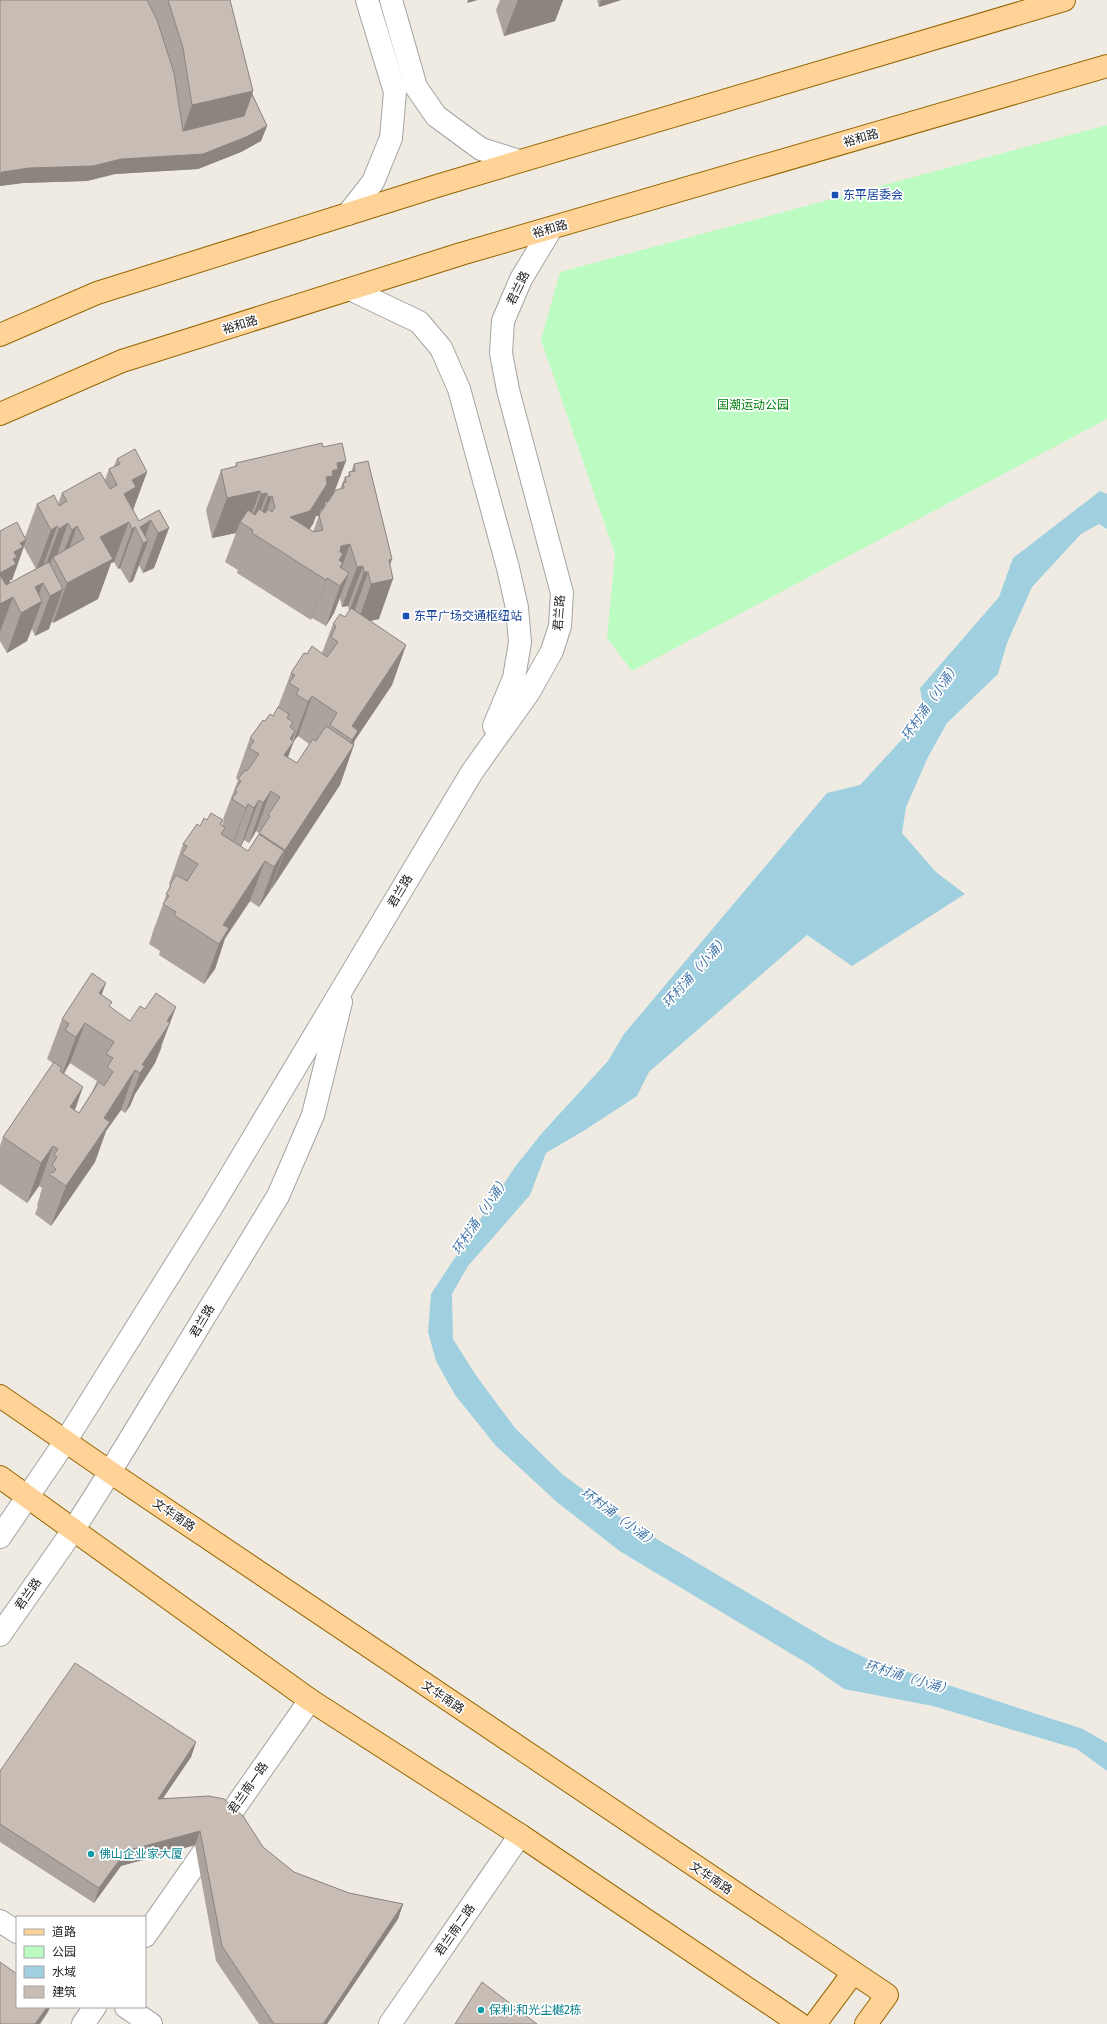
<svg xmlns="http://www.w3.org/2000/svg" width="1107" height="2024" viewBox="0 0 1107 2024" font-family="'Fira Sans','Noto Sans SC',sans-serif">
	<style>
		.park { fill: #bcfcc2 }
		.water { fill: #a0d0df }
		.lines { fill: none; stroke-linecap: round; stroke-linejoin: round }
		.minor-casing { stroke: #a4a4a4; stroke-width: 24 }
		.major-casing { stroke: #966600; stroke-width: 24 }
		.minor { stroke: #fff; stroke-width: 22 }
		.major { stroke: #ffd397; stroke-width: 22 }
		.wall { fill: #aba39c; fill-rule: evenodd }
		.shaded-wall { fill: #8b847f }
		.building { fill: #c7bdb5; stroke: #8b847f }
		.transit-dot { fill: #1a4fb4; stroke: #fff; stroke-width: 1.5 }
		.culture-dot { fill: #0f9aa8; stroke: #fff; stroke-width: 1.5 }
		.labels { text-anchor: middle; stroke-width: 3.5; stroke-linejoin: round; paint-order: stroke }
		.street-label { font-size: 12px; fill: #1d1d1d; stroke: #fff }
		.transit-label { font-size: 12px; fill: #164399; stroke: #fff; text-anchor: start }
		.park-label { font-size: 12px; fill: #068111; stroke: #fff }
		.culture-label { font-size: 12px; fill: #0d838f; stroke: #fff; text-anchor: start }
		.water-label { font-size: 13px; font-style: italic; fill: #4275a9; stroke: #fff }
	</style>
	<rect width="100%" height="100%" fill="#efebe2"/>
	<!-- park -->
	<path class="park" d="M 1107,125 L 1107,419 L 632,671 L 607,638 L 615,554 L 541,340 L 560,272 Z"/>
	<!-- water -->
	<path class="water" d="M 1100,491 L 1107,494 L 1107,529 L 1099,524 L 1081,534 L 1032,587 L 1007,643 L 998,674 L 947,723 L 928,757 L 906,807 L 902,833 L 936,872 L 965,894 L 852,966 L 807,935 L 649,1072 L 637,1096 L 585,1130 L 546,1153 L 530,1195 L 468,1266 L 452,1294 L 453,1339 L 475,1374 L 515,1428 L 562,1474 L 623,1519 L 828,1640 L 868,1659 L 1083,1729 L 1107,1743 L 1107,1771 L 1077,1749 L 933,1706 L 844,1689 L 810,1665 L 621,1552 L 558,1503 L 496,1446 L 455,1395 L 436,1361 L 428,1332 L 431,1294 L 515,1167 L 542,1133 L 608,1061 L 624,1034 L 827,793 L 860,785 L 908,733 L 923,706 L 920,688 L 999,597 L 1013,558 Z"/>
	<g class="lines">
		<defs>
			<g id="minor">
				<path d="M 391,0 L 416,87 L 436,116 L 481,149 L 519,161"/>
				<path d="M 348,214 L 373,182 L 391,138 L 395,92 L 367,0"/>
				<path d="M 352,290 L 419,322 L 441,348 L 459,389 L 508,568 L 517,608 L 520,642 L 514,678 L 494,726"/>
				<path d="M 0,1537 L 65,1442 L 213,1205 L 472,772 L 529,692 L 552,651 L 560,626 L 562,593 L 508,390 L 501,353 L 503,321 L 521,279 L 551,229"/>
				<path d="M 0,1635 L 74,1529 L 110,1472 L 278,1196 L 313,1115 L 341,1002"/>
				<path d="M 0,1921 L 17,1932"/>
				<path d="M 145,1936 L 310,1700"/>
				<path d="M 126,2007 L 151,2024"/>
				<path d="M 83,2024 L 95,2007"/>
				<path d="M 390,2024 L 520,1835"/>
			</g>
			<g id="major">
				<path d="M 0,335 L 97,293 L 440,185 L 1064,0"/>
				<path d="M 0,414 L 122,361 L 461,254 L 1107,66"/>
				<path d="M 0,1396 L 110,1472 L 887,1995 L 866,2024"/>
				<path d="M 0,1477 L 310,1700 L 520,1835 L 800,2024"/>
				<path d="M 815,2024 L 853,1973"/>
			</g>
		</defs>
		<!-- minor casing -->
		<use href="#minor" class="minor-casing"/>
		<!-- major casing -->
		<use href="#major" class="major-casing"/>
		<!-- minor -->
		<use href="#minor" class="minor"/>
		<!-- major -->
		<use href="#major" class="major"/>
	</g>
	<!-- wall -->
	<g class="wall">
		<path d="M 0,0 L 230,0 L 253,91 L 252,94 L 267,126 L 261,141 L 241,152 L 198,169 L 115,174 L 87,181 L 23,183 L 0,186 Z"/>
		<path d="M 500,0 L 563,0 L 555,21 L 504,36 L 496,10 Z"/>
		<path d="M 597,0 L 621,0 L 599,7 Z"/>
		<path d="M 117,459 L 147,472 L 133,509 L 139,521 L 159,510 L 169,528 L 154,568 L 143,573 L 139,565 L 133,581 L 129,583 L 120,568 L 118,569 L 114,562 L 111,563 L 98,599 L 53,623 L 51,621 L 49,629 L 35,636 L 32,629 L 27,641 L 7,653 L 0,641 L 0,531 L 25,537 L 37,504 L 58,504 L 62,493 L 105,480 L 109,469 L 114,466 ZM 24,547 L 36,569 L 9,584 L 10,580 L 12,580 Z"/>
		<path d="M 236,463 L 334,493 L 340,489 L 345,477 L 348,476 L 349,472 L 351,472 L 354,464 L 392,559 L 390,564 L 379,619 L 370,621 L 406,645 L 392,685 L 355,740 L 340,785 L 259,907 L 250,901 L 225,939 L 215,969 L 204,984 L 159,955 L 160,951 L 149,944 L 152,935 L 152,934 L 170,885 L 169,884 L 183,844 L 200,826 L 207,820 L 223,820 L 221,825 L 222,826 L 224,819 L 223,819 L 238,780 L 236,778 L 250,738 L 265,721 L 273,716 L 278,707 L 291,673 L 307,654 L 322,653 L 333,624 L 345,617 L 349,611 L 348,606 L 342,607 L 340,598 L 334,613 L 326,626 L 312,618 L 311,620 L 237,573 L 238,570 L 225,562 L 236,533 L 212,538 L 206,510 L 221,470 L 235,467 ZM 326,502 L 328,502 L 324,508 ZM 323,509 L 319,515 L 313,532 L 309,529 L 313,524 L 316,516 L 319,516 L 321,510 ZM 298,736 L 309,744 L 297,763 L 288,757 L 293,742 ZM 256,831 L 259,833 L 259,835 L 248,851 L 241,847 L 244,840 L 249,843 Z"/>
		<path d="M 102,995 L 110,1007 L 162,1047 L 155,1063 L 135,1094 L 130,1106 L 125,1113 L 121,1110 L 106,1131 L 95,1162 L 51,1226 L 35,1214 L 38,1206 L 37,1205 L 40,1196 L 40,1195 L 42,1188 L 39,1186 L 27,1203 L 0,1184 L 0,1146 L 3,1137 L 51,1067 L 53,1063 L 47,1059 L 62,1019 ZM 70,1063 L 97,1081 L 92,1092 L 79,1113 L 75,1110 L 64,1074 Z"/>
		<path d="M 196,1742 L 191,1757 L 163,1798 L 263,1847 L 294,1872 L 349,1893 L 403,1904 L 398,1919 L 327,2024 L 259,2024 L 216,1961 L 195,1845 L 121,1866 L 94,1903 L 0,1842 L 0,1771 Z"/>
	</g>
	<!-- shaded-wall -->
	<g class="shaded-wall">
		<path d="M 468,0 L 478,0 L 467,3 Z"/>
		<path d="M 518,0 L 563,0 L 555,21 L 504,36 Z"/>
		<path d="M 601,0 L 621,0 L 599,7 Z"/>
		<path d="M 253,91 L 239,131 L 178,145 L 192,105 Z"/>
		<path d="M 267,126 L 261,141 L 241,152 L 198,169 L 115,174 L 87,181 L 23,183 L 0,186 L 0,174 L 2,172 L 29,168 L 121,159 Z"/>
		<path d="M 346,461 L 331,501 L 326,502 L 323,509 L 321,510 L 319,516 L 316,516 L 313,524 L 296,551 L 290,517 L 332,471 L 337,463 Z"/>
		<path d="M 147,472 L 114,562 L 111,563 L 98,599 L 53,623 L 67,583 L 100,537 L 132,480 Z"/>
		<path d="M 260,491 L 247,526 L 240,522 L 236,533 L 212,538 L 227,498 Z"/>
		<path d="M 267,493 L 252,533 L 253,530 L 249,527 L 261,494 Z"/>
		<path d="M 272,496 L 258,536 L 254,534 L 268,497 Z"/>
		<path d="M 151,520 L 143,543 L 140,527 Z"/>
		<path d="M 68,523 L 55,561 L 53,557 L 49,566 L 44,569 L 59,529 Z"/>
		<path d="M 57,526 L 43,566 L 36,570 L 51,530 Z"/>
		<path d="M 77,526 L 63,566 L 58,567 L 72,530 Z"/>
		<path d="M 135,527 L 120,568 L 118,569 L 132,529 Z"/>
		<path d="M 169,528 L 154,568 L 143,573 L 158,533 Z"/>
		<path d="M 26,540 L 12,580 L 10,580 L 8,587 L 13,597 L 0,632 L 0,573 L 20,543 Z"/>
		<path d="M 148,541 L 133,581 L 129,583 L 143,543 Z"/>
		<path d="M 350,544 L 336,583 L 329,579 L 341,546 Z"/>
		<path d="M 392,559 L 384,581 L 393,579 L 379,619 L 357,624 L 371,584 L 389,560 Z"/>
		<path d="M 363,566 L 348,606 L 342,607 L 357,567 Z"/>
		<path d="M 364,572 L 368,572 L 354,612 L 349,612 Z"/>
		<path d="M 349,573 L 334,613 L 326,626 L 340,586 Z"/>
		<path d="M 327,578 L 312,618 L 311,620 L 326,580 Z"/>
		<path d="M 43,583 L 35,605 L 42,601 L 27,641 L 7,653 L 21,613 L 35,587 Z"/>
		<path d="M 63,589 L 49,629 L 35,636 L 50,596 Z"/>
		<path d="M 406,645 L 392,685 L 355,740 L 351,750 L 354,745 L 340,785 L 271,890 L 285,850 L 344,760 L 352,740 L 352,726 Z"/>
		<path d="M 312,696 L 298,736 L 293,742 L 308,702 Z"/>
		<path d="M 295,731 L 289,749 L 294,741 L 279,781 L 276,778 L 290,739 Z"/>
		<path d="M 271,791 L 256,831 L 249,843 L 263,803 Z"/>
		<path d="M 259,800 L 244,840 L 240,848 L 254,808 Z"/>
		<path d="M 248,804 L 233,844 L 231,848 L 246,808 Z"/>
		<path d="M 284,851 L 270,891 L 259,907 L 274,867 Z"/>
		<path d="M 265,861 L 250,901 L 225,938 L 215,969 L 204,984 L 219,944 L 223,925 Z"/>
		<path d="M 106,983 L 91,1023 L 99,993 Z"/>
		<path d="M 176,1007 L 155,1063 L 135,1094 L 130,1106 L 125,1113 L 140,1073 L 142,1065 L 167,1021 Z"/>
		<path d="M 85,1023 L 70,1063 L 61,1077 L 76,1037 Z"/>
		<path d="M 135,1070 L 121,1110 L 106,1131 L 95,1162 L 51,1226 L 66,1186 L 104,1118 Z"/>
		<path d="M 83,1087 L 69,1127 L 70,1107 Z"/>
		<path d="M 53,1146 L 39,1186 L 27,1203 L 41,1163 Z"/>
		<path d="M 196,1742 L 191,1757 L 153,1813 L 158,1799 Z"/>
		<path d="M 200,1831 L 195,1845 L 121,1866 L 94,1903 L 99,1888 L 126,1851 Z"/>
		<path d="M 403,1904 L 398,1919 L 327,2024 L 323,2024 Z"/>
		<path d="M 47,2007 L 50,2007 L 48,2012 L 40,2024 L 35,2024 Z"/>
	</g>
	<!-- building -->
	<g class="building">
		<path d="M 0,0 L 147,0 L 157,20 L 174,73 L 183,131 L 244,116 L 252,94 L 267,126 L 246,137 L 203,154 L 121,159 L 93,166 L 29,168 L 2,172 L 0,174 Z"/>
		<path d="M 168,0 L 230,0 L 253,91 L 192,105 L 183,48 Z"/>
		<path d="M 322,443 L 323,447 L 342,443 L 346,461 L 337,463 L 338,469 L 332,471 L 333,476 L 326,477 L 327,484 L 310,511 L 290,517 L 314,532 L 323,530 L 319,515 L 336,490 L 344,488 L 343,483 L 346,482 L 345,477 L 350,476 L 349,472 L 355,471 L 354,464 L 368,461 L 392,559 L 389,560 L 393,579 L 371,584 L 368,572 L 364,572 L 363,566 L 357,567 L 350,544 L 341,546 L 340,552 L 343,554 L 339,560 L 343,563 L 340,567 L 349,573 L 340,586 L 327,578 L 326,580 L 252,533 L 253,530 L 240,522 L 248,510 L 255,515 L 259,509 L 265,513 L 268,509 L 272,512 L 275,507 L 272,496 L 268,497 L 267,493 L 261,494 L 260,491 L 227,498 L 221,470 L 237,466 L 236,463 Z"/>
		<path d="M 135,449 L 147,472 L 132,480 L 136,487 L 124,494 L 139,521 L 159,510 L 169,528 L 158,533 L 151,520 L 140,527 L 148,541 L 143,543 L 135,527 L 132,529 L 129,522 L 100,537 L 113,559 L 67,583 L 53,557 L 84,539 L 77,526 L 72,530 L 68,523 L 59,529 L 57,526 L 51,530 L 37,504 L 54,495 L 59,506 L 67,501 L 62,493 L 100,472 L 110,489 L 117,485 L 109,469 L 120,464 L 117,459 Z"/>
		<path d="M 17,522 L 26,540 L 20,543 L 23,547 L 14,552 L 17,557 L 13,559 L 16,564 L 0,573 L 0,531 Z"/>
		<path d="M 49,562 L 63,589 L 50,596 L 43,583 L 35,587 L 42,601 L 21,613 L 13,597 L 0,604 L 0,575 L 6,585 Z"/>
		<path d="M 351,608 L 406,645 L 352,726 L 358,731 L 352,740 L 330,725 L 337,713 L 312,696 L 308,702 L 296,694 L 299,689 L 289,683 L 295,675 L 291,673 L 304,653 L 307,654 L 312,646 L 327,657 L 338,642 L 331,637 L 336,626 L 333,624 L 340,614 L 345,617 Z"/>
		<path d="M 278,707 L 289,714 L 287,718 L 293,722 L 290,727 L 295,731 L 290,739 L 294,741 L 284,755 L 297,763 L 313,739 L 316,741 L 326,726 L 354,745 L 285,850 L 259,833 L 270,816 L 268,815 L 280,797 L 271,791 L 263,803 L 259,800 L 254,808 L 248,804 L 246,808 L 232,799 L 237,792 L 235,790 L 241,781 L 238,779 L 245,770 L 247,771 L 259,754 L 249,748 L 254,741 L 250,738 L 263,720 L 265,721 L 270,714 L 273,716 Z"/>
		<path d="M 211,813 L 223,820 L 220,824 L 225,828 L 221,834 L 248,851 L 259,834 L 284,851 L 274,867 L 265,861 L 223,925 L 229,928 L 219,944 L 174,915 L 176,912 L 163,904 L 169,896 L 166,894 L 171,886 L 170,885 L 176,875 L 187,881 L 198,864 L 182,854 L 187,846 L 183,844 L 197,824 L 200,826 L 204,818 L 207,820 Z"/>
		<path d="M 92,973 L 106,983 L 99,993 L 112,1002 L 109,1006 L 130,1021 L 140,1006 L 145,1009 L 156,993 L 176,1007 L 167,1021 L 170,1023 L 142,1065 L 145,1066 L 140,1073 L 135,1070 L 104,1118 L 110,1122 L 66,1186 L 49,1174 L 51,1172 L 53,1173 L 56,1169 L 52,1165 L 57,1157 L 54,1155 L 58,1149 L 53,1146 L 41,1163 L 3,1137 L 54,1062 L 62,1068 L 60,1071 L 83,1087 L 70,1107 L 79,1113 L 99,1082 L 104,1086 L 113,1072 L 107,1067 L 113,1058 L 106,1054 L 114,1042 L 85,1023 L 76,1037 L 65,1030 L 69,1024 L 62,1019 Z"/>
		<path d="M 75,1663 L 196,1742 L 158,1799 L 209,1796 L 224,1799 L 243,1816 L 263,1847 L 294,1872 L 349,1893 L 403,1904 L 323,2024 L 274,2024 L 222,1946 L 200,1831 L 126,1851 L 99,1888 L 0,1824 L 0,1771 Z"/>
		<path d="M 0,1962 L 17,1974 L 17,2007 L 47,2007 L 35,2024 L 0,2024 Z"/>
		<path d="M 482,1982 L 537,2024 L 455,2024 Z"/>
	</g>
	<!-- markers -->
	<g class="transit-dot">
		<rect x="831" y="191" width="8" height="8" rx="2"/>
		<rect x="402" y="612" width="8" height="8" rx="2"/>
	</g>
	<g class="culture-dot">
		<circle cx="91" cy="1854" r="4"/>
		<circle cx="481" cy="2010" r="4"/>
	</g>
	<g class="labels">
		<!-- street labels -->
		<g class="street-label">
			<text transform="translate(861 138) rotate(-16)" y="4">裕和路</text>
			<text transform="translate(550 229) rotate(-16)" y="4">裕和路</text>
			<text transform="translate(518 288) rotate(-64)" y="4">君兰路</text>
			<text transform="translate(240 325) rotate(-17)" y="4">裕和路</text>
			<text transform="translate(559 613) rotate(-86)" y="4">君兰路</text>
			<text transform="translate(400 891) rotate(-59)" y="4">君兰路</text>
			<text transform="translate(202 1321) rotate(-59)" y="4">君兰路</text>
			<text transform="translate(174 1515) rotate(34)" y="4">文华南路</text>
			<text transform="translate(28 1594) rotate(-55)" y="4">君兰路</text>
			<text transform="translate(443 1697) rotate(34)" y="4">文华南路</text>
			<text transform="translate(248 1788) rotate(-55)" y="4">君兰南一路</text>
			<text transform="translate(711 1878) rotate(34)" y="4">文华南路</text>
			<text transform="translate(455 1930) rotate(-55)" y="4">君兰南二路</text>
		</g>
		<!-- transit labels -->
		<g class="transit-label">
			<text x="843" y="199">东平居委会</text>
			<text x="414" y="620">东平广场交通枢纽站</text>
		</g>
		<!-- park labels -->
		<g class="park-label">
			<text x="753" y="409">国潮运动公园</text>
		</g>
		<!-- culture labels -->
		<g class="culture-label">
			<text x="99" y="1858">佛山企业家大厦</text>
			<text x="489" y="2014">保利·和光尘樾2栋</text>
		</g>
		<!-- water labels -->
		<g class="water-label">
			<text transform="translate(930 701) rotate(-55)" y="5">环村涌（小涌）</text>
			<text transform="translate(695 971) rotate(-48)" y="5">环村涌（小涌）</text>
			<text transform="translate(480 1215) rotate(-56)" y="5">环村涌（小涌）</text>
			<text transform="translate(620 1517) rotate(36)" y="5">环村涌（小涌）</text>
			<text transform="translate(909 1677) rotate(17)" y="5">环村涌（小涌）</text>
		</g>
	</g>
	<!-- legend -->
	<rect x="16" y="1916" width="130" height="92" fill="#ffffff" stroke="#a5a5a5"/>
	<rect x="24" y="1929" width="20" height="6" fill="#ffd397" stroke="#a5a5a5"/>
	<text x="52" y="1936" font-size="12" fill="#1d1d1d">道路</text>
	<rect x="24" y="1946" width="20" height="12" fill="#bcfcc2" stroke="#a5a5a5"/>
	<text x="52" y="1956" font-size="12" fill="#1d1d1d">公园</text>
	<rect x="24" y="1966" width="20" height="12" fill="#a0d0df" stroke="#a5a5a5"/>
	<text x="52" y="1976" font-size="12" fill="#1d1d1d">水域</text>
	<rect x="24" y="1986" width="20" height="12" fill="#c7bdb5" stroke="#a5a5a5"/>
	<text x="52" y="1996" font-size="12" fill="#1d1d1d">建筑</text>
</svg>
